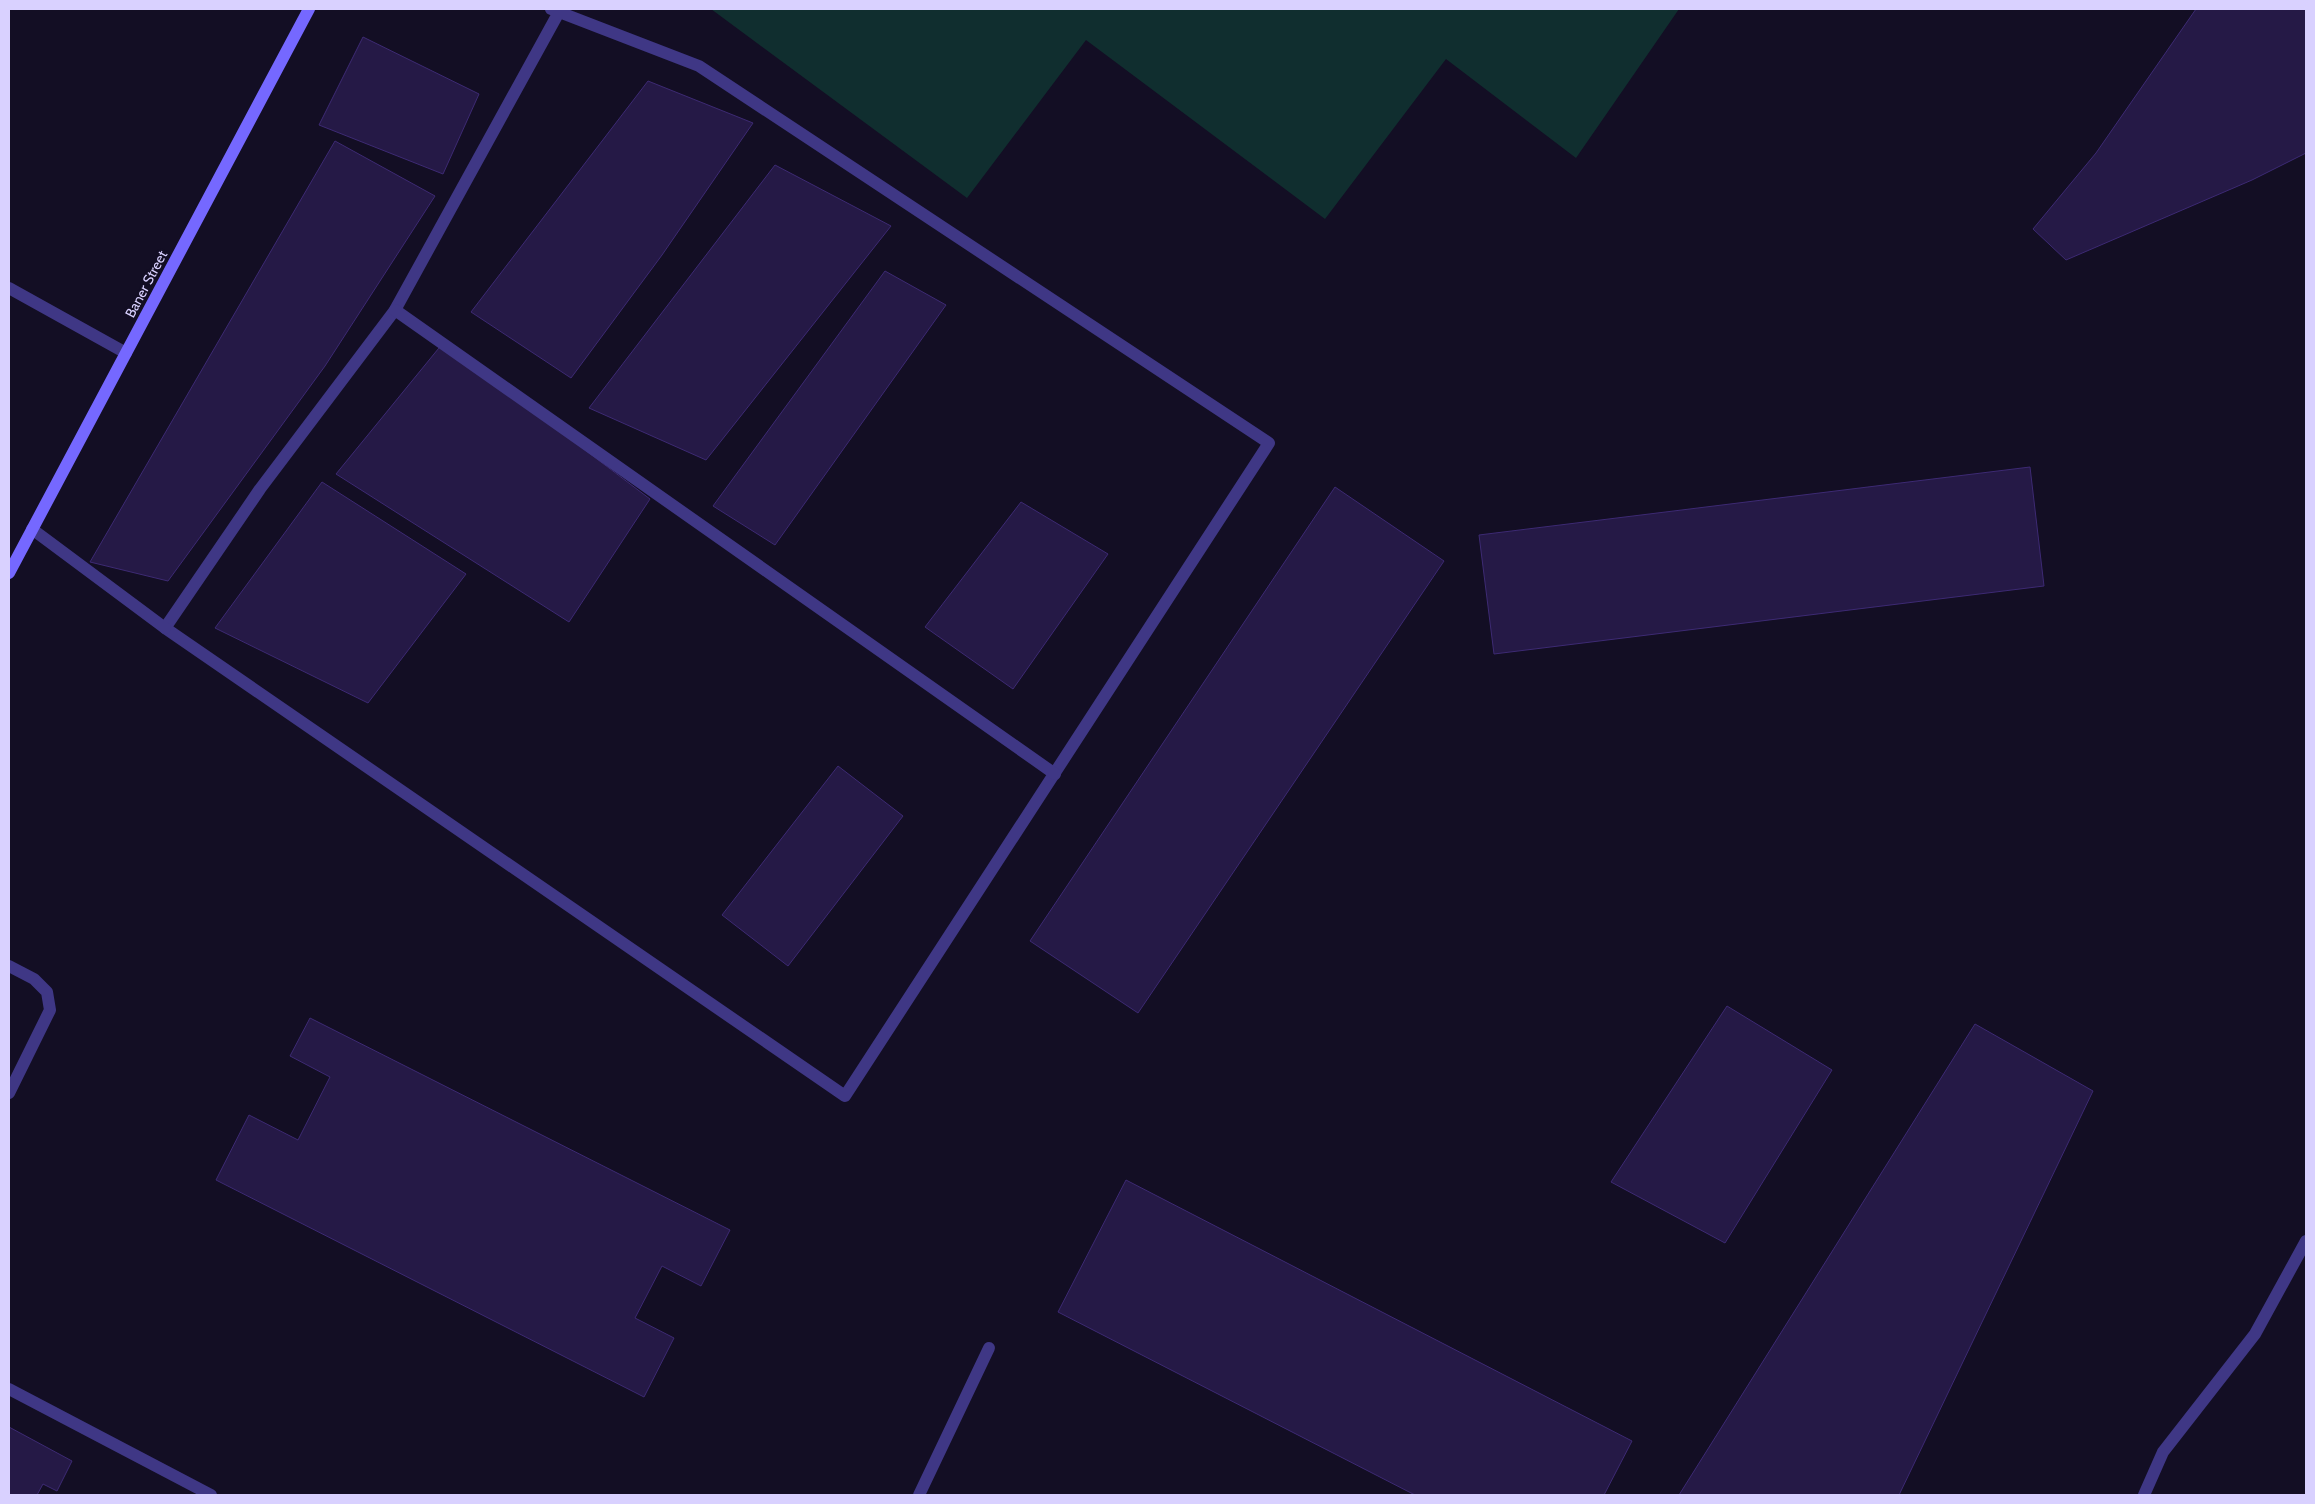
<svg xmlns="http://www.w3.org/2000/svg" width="2315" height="1504" viewBox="0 0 2315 1504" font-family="Cabin,sans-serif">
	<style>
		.green { fill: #102e2f }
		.building { fill: #251946; stroke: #3d2a73 }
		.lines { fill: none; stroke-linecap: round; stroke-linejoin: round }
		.street { stroke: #3f3785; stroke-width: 12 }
		.secondary { stroke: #7568ff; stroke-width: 12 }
		.labels { text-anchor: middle; stroke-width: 4.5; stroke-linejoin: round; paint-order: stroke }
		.street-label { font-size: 14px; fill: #d9d1ff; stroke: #130e24 }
	</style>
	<rect width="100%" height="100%" fill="#130e24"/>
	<!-- green -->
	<path class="green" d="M 711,9 L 1679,9 L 1576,158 L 1446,59 L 1325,219 L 1086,40 L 967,198 Z"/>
	<!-- building -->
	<g class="building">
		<path d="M 2196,9 L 2306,9 L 2306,153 L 2252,180 L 2066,260 L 2033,229 L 2096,153 Z"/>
		<path d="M 363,37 L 479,94 L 443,174 L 319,125 Z"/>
		<path d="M 648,81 L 753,123 L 662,255 L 571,378 L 471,312 Z"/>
		<path d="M 335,141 L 435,196 L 325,366 L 168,581 L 90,562 Z"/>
		<path d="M 775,165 L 891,226 L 706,460 L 589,408 Z"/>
		<path d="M 885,271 L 946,305 L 775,545 L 713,506 Z"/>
		<path d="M 443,343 L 650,499 L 569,622 L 336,474 Z"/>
		<path d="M 2030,467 L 2044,586 L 1494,654 L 1479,535 Z"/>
		<path d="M 322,482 L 466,574 L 368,703 L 215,628 Z"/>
		<path d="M 1335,487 L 1444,561 L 1138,1013 L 1030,941 Z"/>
		<path d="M 1021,502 L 1108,554 L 1013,689 L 925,627 Z"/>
		<path d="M 838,766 L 903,816 L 788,966 L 722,915 Z"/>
		<path d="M 1727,1006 L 1832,1070 L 1725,1243 L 1611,1182 Z"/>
		<path d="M 310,1018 L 730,1230 L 701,1286 L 662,1266 L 635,1318 L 674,1338 L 644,1397 L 216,1180 L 249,1115 L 298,1140 L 330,1077 L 290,1056 Z"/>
		<path d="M 1975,1024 L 2093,1091 L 1899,1495 L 1679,1495 Z"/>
		<path d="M 1126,1180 L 1632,1441 L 1604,1495 L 1415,1495 L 1058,1312 Z"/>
		<path d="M 9,1427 L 72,1461 L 57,1491 L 43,1484 L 37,1495 L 9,1495 Z"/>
	</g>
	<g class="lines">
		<!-- street -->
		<g class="street">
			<path d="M 551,9 L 559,12 L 699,66 L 1269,443 L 845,1096 L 165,628 L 260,489 L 395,310 L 559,12"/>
			<path d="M 9,288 L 126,353"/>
			<path d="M 395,310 L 1055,774"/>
			<path d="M 32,529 L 165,628"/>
			<path d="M 9,966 L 34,979 L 47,992 L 50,1010 L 9,1093"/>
			<path d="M 9,1389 L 211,1495"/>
			<path d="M 919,1495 L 989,1348"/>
			<path d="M 2144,1495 L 2163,1452 L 2255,1334 L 2306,1241"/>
		</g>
		<!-- secondary -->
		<path class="secondary" d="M 9,573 L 309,9"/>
	</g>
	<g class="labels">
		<!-- street labels -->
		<g class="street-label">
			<text transform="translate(146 284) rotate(-62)" y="5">Baner Street</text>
		</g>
	</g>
	<!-- border -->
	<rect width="2315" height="1504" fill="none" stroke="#d9d1ff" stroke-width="20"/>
</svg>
